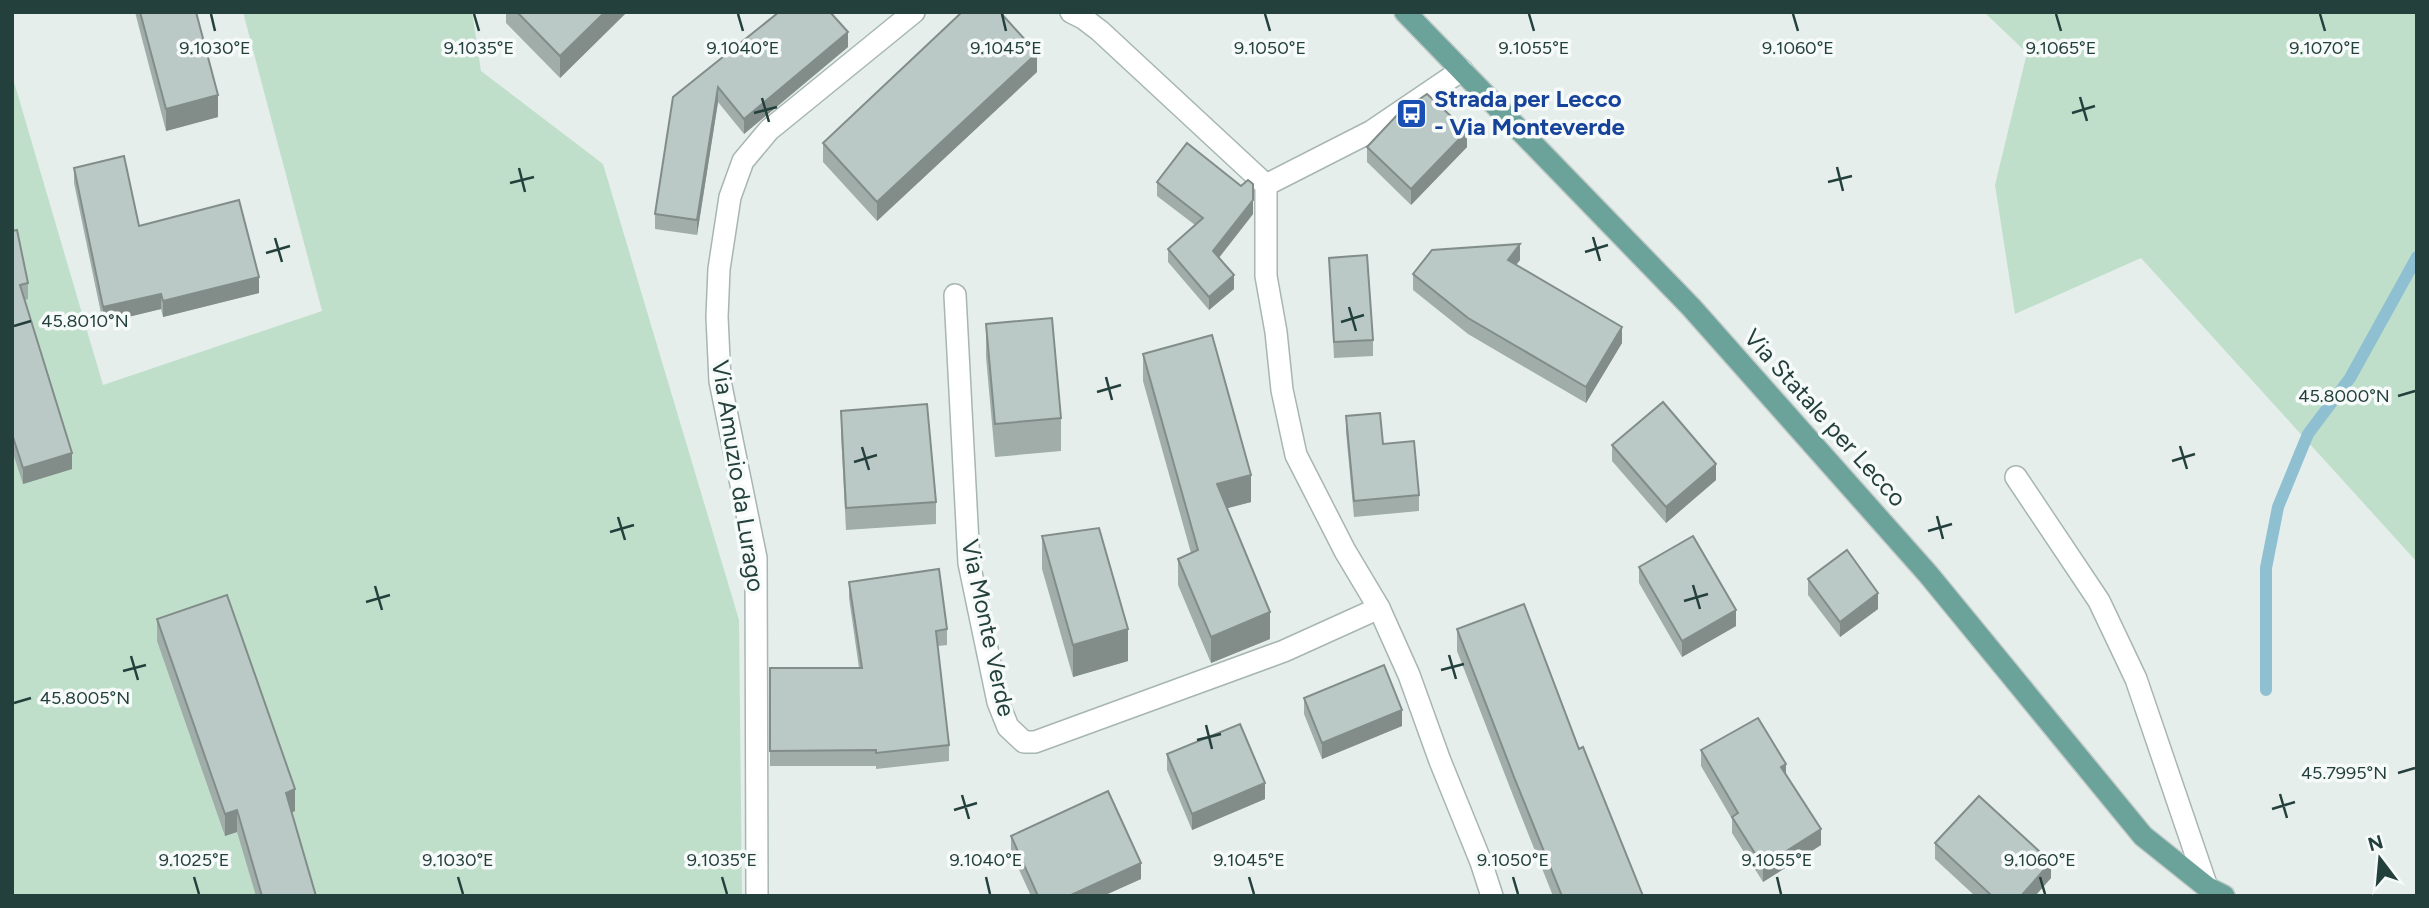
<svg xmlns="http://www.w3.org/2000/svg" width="2429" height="908" viewBox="0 0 2429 908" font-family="Figtree,sans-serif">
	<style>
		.green { fill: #bfdfcb }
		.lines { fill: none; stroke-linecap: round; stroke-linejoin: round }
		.stream { stroke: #8fc0d2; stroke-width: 12 }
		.minor-casing { stroke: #a7b6b3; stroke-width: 24 }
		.primary-casing { stroke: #c2cac8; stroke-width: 24 }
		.minor { stroke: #fff; stroke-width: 21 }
		.primary { stroke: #6ba39b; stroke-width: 21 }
		.wall { fill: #a0ada9 }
		.shaded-wall { fill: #828d8a }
		.building { fill: #bac9c5; stroke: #828d8a; stroke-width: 2 }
		.ticks { fill: none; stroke: #24403c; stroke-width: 2.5 }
		.labels { text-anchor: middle; stroke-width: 7; stroke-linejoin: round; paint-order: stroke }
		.transit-label { font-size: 24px; font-weight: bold; fill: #164399; stroke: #f6faf9; text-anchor: start }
		.street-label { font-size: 24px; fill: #24403c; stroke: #f6faf9 }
		.ticks-label { font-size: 18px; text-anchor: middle; fill: #24403c; stroke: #f6faf9; stroke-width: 7; stroke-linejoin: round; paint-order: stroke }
	</style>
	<rect width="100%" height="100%" fill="#e5eeeb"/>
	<!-- green -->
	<g class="green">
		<path d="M 243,12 L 472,12 L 481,71 L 603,164 L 739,620 L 742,896 L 12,896 L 12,75 L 103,385 L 322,311 Z"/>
		<path d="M 1984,12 L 2417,12 L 2417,562 L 2141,258 L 2015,314 L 1995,185 L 2027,53 Z"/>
	</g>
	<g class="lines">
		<!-- stream -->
		<path class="stream" d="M 2266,690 L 2266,568 L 2278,507 L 2308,434 L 2350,378 L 2417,257"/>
		<defs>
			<g id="minor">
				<path d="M 1071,12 L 1083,18 L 1100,31 L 1266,185"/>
				<path d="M 1462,70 L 1372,131 L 1266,185 L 1266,276 L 1276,332 L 1282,390 L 1296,455 L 1345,551 L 1379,608 L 1409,675 L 1440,761 L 1481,862 L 1492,896"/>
				<path d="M 955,295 L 969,563 L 998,702 L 1008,727 L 1024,742 L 1035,742 L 1284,651 L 1379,608"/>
				<path d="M 2016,477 L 2099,601 L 2136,679 L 2210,896"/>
				<path d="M 757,896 L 756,558 L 720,381 L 717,317 L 719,269 L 730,197 L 743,161 L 769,130 L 914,12"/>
			</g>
			<path id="primary" d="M 1405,12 L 1691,307 L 1928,574 L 2143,836 L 2208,888 L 2224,896"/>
		</defs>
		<!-- minor casing -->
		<use href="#minor" class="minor-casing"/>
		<!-- primary casing -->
		<use href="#primary" class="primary-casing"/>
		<!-- minor -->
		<use href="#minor" class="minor"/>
		<!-- primary -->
		<use href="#primary" class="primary"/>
	</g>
	<!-- wall -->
	<g class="wall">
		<path d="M 135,12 L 196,12 L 218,117 L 166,131 Z"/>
		<path d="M 506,12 L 627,12 L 560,78 L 506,23 Z"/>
		<path d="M 848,47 L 744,134 L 718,102 L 697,235 L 655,229 L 655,214 L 673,97 Z"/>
		<path d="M 1037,72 L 877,221 L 823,162 L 823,143 Z"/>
		<path d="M 1367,147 L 1467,147 L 1411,205 L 1367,162 Z"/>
		<path d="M 74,168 L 139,226 L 259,293 L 163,317 L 161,309 L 103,323 L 74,183 Z"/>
		<path d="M 1157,182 L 1253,214 L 1219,258 L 1234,289 L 1209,310 L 1168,262 L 1168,249 L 1195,225 L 1157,196 Z"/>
		<path d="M 12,231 L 28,283 L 28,299 L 25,300 L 72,469 L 23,484 L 12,450 Z"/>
		<path d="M 1329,258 L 1373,340 L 1373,356 L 1334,358 Z"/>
		<path d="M 1520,260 L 1516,265 L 1622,343 L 1586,403 L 1468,334 L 1413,290 L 1413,274 Z"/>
		<path d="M 986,324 L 1061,418 L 1061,451 L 995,457 L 986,357 Z"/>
		<path d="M 1143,354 L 1251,502 L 1227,508 L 1270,639 L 1211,663 L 1178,585 L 1178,559 L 1191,553 L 1143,381 Z"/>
		<path d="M 841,411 L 936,502 L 936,524 L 846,530 L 841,433 Z"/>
		<path d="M 1346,416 L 1383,444 L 1419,495 L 1419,511 L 1354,517 L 1346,432 Z"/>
		<path d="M 1612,445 L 1716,480 L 1666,523 L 1612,461 Z"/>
		<path d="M 1042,536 L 1128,661 L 1073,677 L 1042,569 Z"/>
		<path d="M 1639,567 L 1736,626 L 1682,657 L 1639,583 Z"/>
		<path d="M 1808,579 L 1878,609 L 1840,637 L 1808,595 Z"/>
		<path d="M 849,582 L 947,629 L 947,645 L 938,646 L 949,745 L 949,761 L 876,769 L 876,766 L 770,766 L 770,668 L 859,668 L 849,598 Z"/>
		<path d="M 157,619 L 295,811 L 291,813 L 316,896 L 256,896 L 237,832 L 225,836 L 157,641 Z"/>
		<path d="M 1457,629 L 1579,749 L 1643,896 L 1553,896 L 1514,798 L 1457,651 Z"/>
		<path d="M 1304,698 L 1402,726 L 1322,759 L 1304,714 Z"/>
		<path d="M 1701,750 L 1786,774 L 1821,845 L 1763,882 L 1732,833 L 1732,819 L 1701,766 Z"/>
		<path d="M 1167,754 L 1265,799 L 1192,830 L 1167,770 Z"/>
		<path d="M 1011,836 L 1141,879 L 1103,896 L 1031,896 L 1011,852 Z"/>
		<path d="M 1935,843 L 2051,878 L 2035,896 L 1975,896 L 1935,859 Z"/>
	</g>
	<!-- shaded-wall -->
	<g class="shaded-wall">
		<path d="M 605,12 L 627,12 L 560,78 L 560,56 Z"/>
		<path d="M 848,32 L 848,47 L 744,134 L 744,119 Z"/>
		<path d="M 1037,53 L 1037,72 L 877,221 L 877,202 Z"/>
		<path d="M 718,87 L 718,102 L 697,235 L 697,220 Z"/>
		<path d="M 218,95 L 218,117 L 166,131 L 166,109 Z"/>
		<path d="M 1467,131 L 1467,147 L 1411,205 L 1411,189 Z"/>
		<path d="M 1253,200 L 1253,214 L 1213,265 L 1213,251 Z"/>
		<path d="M 1520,244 L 1520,260 L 1508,275 L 1508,260 Z"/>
		<path d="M 1234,275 L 1234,289 L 1209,310 L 1209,297 Z"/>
		<path d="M 259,277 L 259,293 L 163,317 L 163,301 Z"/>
		<path d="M 161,294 L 161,309 L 103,323 L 103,307 Z"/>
		<path d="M 1622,327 L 1622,343 L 1586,403 L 1586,387 Z"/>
		<path d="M 72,453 L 72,469 L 23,484 L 23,468 Z"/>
		<path d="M 1716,464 L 1716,480 L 1666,523 L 1666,507 Z"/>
		<path d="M 1251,475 L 1251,502 L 1217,511 L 1217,484 Z"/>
		<path d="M 1878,593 L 1878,609 L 1840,637 L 1840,622 Z"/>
		<path d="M 1736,610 L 1736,626 L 1682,657 L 1682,641 Z"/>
		<path d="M 1270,612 L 1270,639 L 1211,663 L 1211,637 Z"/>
		<path d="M 1128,629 L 1128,661 L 1073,677 L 1073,645 Z"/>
		<path d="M 1402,710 L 1402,726 L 1322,759 L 1322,743 Z"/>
		<path d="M 1786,764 L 1786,780 L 1781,767 Z"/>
		<path d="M 1265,783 L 1265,799 L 1192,830 L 1192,814 Z"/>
		<path d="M 295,789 L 295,811 L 286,815 L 286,793 Z"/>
		<path d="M 237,810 L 237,832 L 225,836 L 225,814 Z"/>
		<path d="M 1821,829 L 1821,845 L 1763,882 L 1763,866 Z"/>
		<path d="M 2051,862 L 2051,878 L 2035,896 L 2021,896 Z"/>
		<path d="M 1141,863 L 1141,879 L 1103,896 L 1069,896 Z"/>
	</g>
	<!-- building -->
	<g class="building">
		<path d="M 140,12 L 196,12 L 218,95 L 166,109 Z"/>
		<path d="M 517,12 L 605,12 L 560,56 Z"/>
		<path d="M 779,12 L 830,12 L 848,32 L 744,119 L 718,87 L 697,220 L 655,214 L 673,97 Z"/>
		<path d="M 962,12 L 1000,12 L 1037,53 L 877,202 L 823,143 Z"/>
		<path d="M 1427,94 L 1467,131 L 1411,189 L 1367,147 L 1399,113 Z"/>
		<path d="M 1187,143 L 1241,186 L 1248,180 L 1253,184 L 1253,200 L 1213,251 L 1234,275 L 1209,297 L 1168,249 L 1203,218 L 1157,182 Z"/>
		<path d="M 124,156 L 139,226 L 239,200 L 259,277 L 163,301 L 161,294 L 103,307 L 74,168 Z"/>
		<path d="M 17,230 L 28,283 L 20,285 L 72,453 L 23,468 L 12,434 L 12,231 Z"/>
		<path d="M 1520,244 L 1508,260 L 1622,327 L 1586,387 L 1468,318 L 1413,274 L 1432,250 Z"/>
		<path d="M 1367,255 L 1373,340 L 1334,342 L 1329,258 Z"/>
		<path d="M 1052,318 L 1061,418 L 995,424 L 986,324 Z"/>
		<path d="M 1212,335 L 1251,475 L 1217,484 L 1270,612 L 1211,637 L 1178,559 L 1198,550 L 1143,354 Z"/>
		<path d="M 1663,402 L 1716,464 L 1666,507 L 1612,445 Z"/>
		<path d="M 927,404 L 936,502 L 846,508 L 841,411 Z"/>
		<path d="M 1380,413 L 1383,444 L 1414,441 L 1419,495 L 1354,501 L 1346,416 Z"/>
		<path d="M 1099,528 L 1128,629 L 1073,645 L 1042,536 Z"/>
		<path d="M 1693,536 L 1736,610 L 1682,641 L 1639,567 Z"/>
		<path d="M 1847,550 L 1878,593 L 1840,622 L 1808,579 Z"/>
		<path d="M 939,569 L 947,629 L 936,631 L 949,745 L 876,753 L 876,750 L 770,751 L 770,668 L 862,668 L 849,582 Z"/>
		<path d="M 227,595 L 295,789 L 286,793 L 316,896 L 262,896 L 237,810 L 225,814 L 157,619 Z"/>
		<path d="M 1524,604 L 1579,749 L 1583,747 L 1643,896 L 1562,896 L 1514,777 L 1457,629 Z"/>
		<path d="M 1384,665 L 1402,710 L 1322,743 L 1304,698 Z"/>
		<path d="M 1758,718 L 1786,764 L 1781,767 L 1821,829 L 1763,866 L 1732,817 L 1738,813 L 1701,750 Z"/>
		<path d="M 1240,724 L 1265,783 L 1192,814 L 1167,754 Z"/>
		<path d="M 1108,791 L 1141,863 L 1069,896 L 1038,896 L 1011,836 Z"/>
		<path d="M 1979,796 L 2051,862 L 2021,896 L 1992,896 L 1935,843 Z"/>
	</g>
	<!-- ticks -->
	<path class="ticks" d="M 211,14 L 215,31M 474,14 L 479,31M 738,14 L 743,31M 1002,14 L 1006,31M 1265,14 L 1270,31M 1529,14 L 1534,31M 1793,14 L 1798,31M 2056,14 L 2061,31M 2320,14 L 2325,31M 2080,97 L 2087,121M 762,98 L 769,122M 754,113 L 777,107M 2072,113 L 2095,106M 1837,167 L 1843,191M 519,168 L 525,192M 1828,182 L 1852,176M 510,183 L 534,177M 1593,237 L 1600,261M 275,238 L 282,262M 1585,252 L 1608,245M 266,253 L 290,246M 1349,307 L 1356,331M 1341,322 L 1364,315M 14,326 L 31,321M 1106,377 L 1112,400M 1097,392 L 1121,385M 2398,396 L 2415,391M 2180,446 L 2187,469M 862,447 L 869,470M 2172,461 L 2195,454M 854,462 L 877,455M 1937,516 L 1943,539M 618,517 L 625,540M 1928,531 L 1952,524M 610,532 L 634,525M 1693,585 L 1700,609M 375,586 L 382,610M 1684,601 L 1708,594M 366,602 L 390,595M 1449,655 L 1456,679M 131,656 L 138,680M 1441,670 L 1464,664M 123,671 L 146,665M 14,703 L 31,698M 1206,725 L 1212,749M 1197,740 L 1221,734M 2398,773 L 2415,768M 2280,794 L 2287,818M 962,795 L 969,819M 2272,809 L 2295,802M 954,810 L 977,803M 194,877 L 199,894M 458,877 L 463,894M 722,877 L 727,894M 986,877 L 990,894M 1249,877 L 1254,894M 1513,877 L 1518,894M 1777,877 L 1781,894M 2040,877 L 2045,894"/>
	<!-- icons -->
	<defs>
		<symbol id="bus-square" viewBox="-11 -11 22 22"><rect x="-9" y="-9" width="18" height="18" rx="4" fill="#1a4fb4" stroke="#f6faf9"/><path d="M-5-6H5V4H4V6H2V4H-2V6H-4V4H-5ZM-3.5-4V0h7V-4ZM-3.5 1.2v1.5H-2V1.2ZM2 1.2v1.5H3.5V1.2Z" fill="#fff"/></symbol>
	</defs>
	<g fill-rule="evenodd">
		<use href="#bus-square" x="1394" y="96" width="35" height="35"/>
	</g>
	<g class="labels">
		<!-- transit labels -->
		<g class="transit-label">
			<text x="1434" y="107">Strada per Lecco<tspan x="1434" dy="28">- Via Monteverde</tspan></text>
		</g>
		<!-- street labels -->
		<g class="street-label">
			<text transform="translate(1825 418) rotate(48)" y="8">Via Statale per Lecco</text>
			<text transform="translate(738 476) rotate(81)" y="8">Via Amuzio da Lurago</text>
			<text transform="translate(988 628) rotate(78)" y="8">Via Monte Verde</text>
		</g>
	</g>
	<g class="ticks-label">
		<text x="215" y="54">9.1030°E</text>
		<text x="479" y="54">9.1035°E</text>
		<text x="743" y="54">9.1040°E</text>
		<text x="1006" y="54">9.1045°E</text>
		<text x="1270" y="54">9.1050°E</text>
		<text x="1534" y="54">9.1055°E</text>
		<text x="1798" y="54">9.1060°E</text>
		<text x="2061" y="54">9.1065°E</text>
		<text x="2325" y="54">9.1070°E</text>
		<text x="85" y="327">45.8010°N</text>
		<text x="2344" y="402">45.8000°N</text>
		<text x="85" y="704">45.8005°N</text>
		<text x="2344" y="779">45.7995°N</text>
		<text x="194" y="866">9.1025°E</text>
		<text x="458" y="866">9.1030°E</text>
		<text x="722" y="866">9.1035°E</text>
		<text x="986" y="866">9.1040°E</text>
		<text x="1249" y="866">9.1045°E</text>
		<text x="1513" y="866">9.1050°E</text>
		<text x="1777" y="866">9.1055°E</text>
		<text x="2040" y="866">9.1060°E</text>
	</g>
	<!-- border -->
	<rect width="2429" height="908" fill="none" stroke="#24403c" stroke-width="28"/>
	<!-- north arrow -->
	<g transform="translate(2380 859) rotate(344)" stroke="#f6faf9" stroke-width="5" paint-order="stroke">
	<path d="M0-5L12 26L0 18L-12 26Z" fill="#24403c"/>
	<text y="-10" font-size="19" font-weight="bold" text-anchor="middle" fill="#24403c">N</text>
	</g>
</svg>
